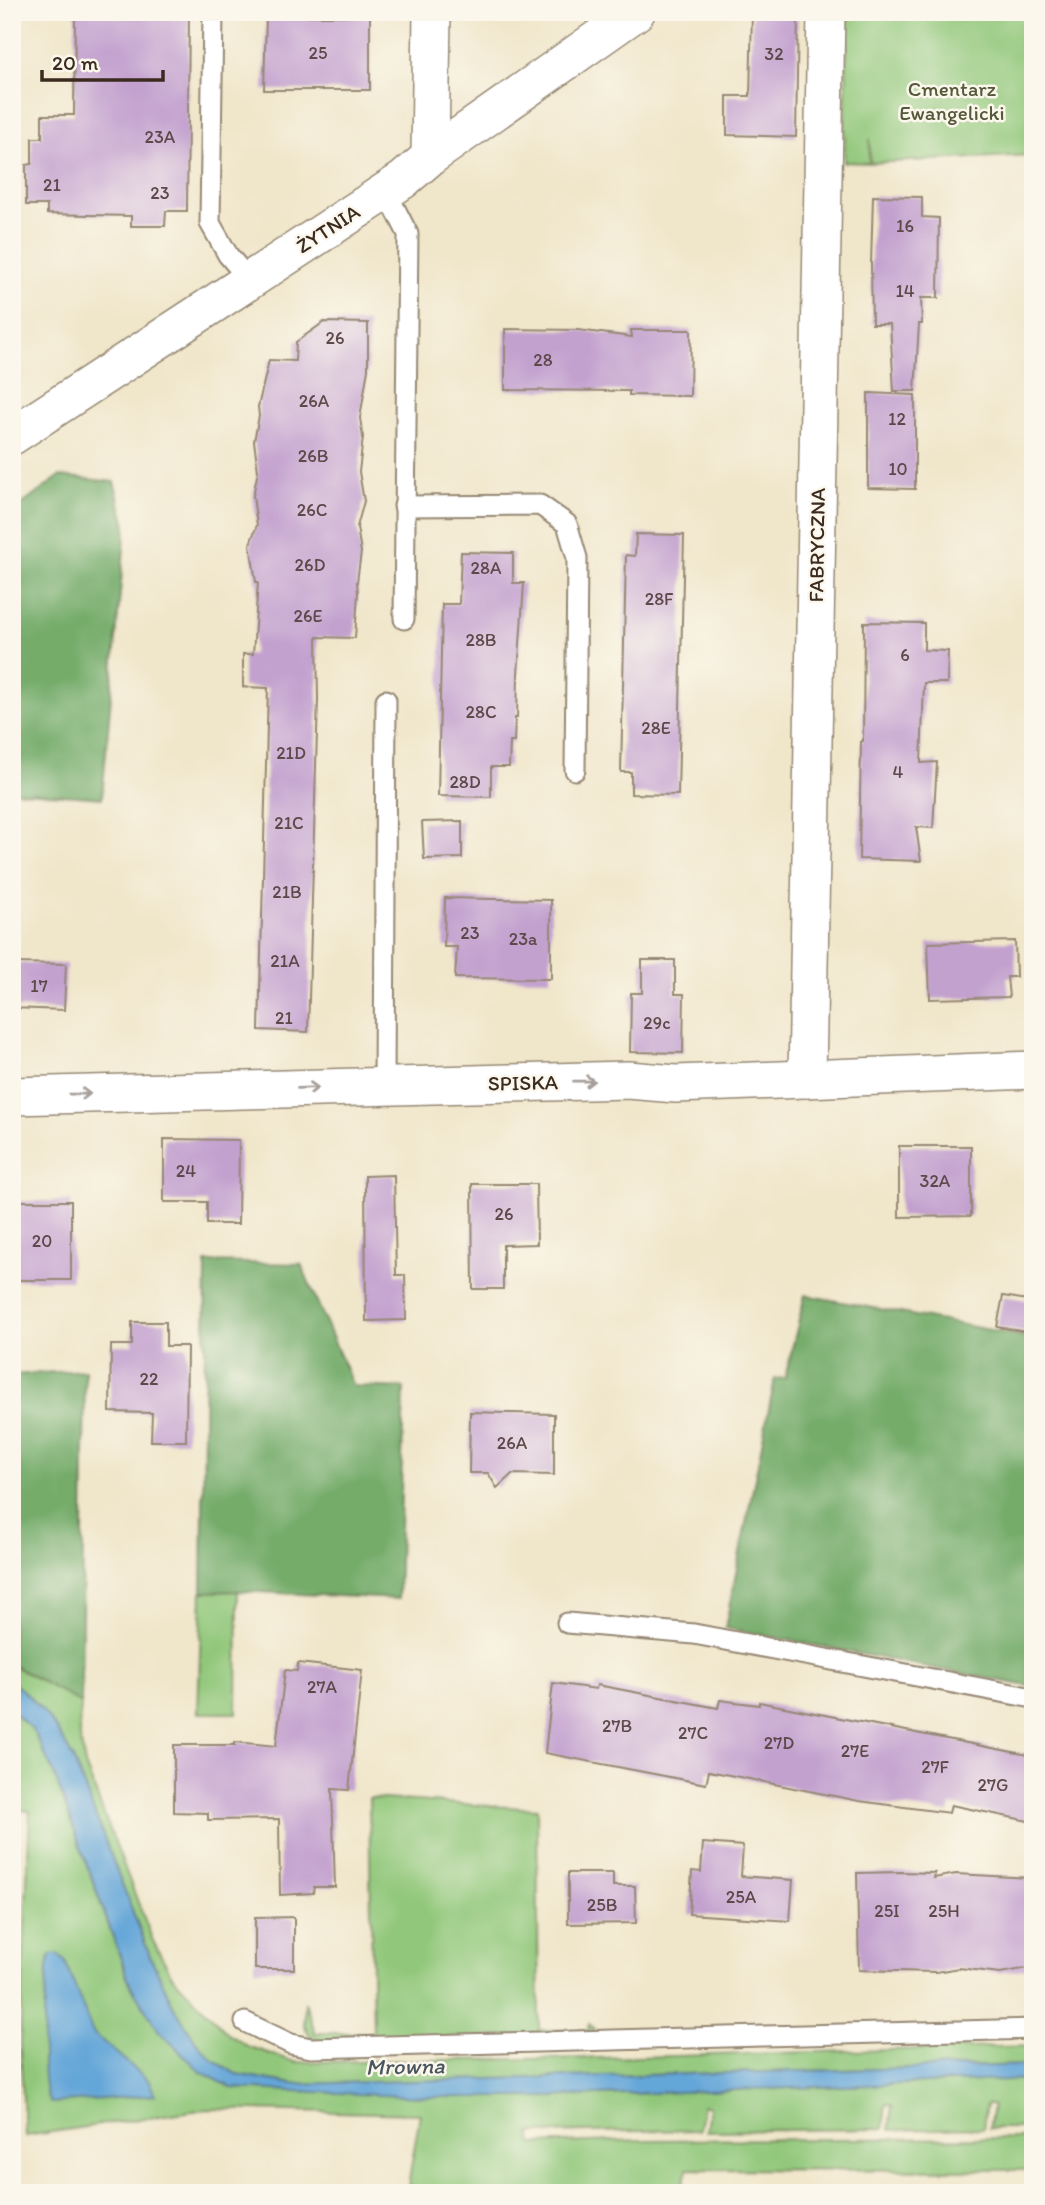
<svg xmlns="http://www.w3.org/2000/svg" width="1045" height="2205" viewBox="0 0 1045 2205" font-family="Itim,sans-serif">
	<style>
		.green { fill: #91c77a; stroke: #66784c; stroke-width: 2 }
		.forest { fill: #74ac6a; stroke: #586b44; stroke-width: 2 }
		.water { fill: #64a6d8; stroke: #50687b; stroke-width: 2 }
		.building { fill: #c3a1cf }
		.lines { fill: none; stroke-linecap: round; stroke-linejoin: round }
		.service-casing { stroke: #968874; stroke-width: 23 }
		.minor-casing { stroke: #968874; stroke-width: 40 }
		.service { stroke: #fff; stroke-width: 19 }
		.minor { stroke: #fff; stroke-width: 37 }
		.oneway { stroke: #a79f9a }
		.labels { text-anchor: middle; stroke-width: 5; stroke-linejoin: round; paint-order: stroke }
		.number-label { font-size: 18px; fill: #5d484a }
		.park-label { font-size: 21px; fill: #55593a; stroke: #fbf7ec }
		.street-label { font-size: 21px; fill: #3b2a1e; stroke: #fbf7ec }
		.water-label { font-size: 23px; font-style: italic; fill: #49555f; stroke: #fbf7ec }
	</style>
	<rect width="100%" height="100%" fill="#fbf7ec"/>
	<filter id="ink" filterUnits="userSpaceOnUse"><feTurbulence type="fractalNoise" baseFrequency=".0143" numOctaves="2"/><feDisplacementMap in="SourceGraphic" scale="14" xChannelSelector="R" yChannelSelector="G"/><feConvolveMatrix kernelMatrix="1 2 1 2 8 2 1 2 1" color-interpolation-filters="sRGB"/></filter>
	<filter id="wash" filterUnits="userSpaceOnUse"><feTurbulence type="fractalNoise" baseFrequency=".00686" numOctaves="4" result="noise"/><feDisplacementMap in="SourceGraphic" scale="28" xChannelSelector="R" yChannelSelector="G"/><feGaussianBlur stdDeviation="1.57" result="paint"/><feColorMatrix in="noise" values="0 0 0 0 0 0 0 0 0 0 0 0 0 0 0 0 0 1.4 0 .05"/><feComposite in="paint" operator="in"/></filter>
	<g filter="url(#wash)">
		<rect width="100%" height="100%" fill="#f0e6ca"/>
		<!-- green -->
		<g class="green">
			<path d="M 848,12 L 1033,12 L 1033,155 L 870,163 L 870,138 L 869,163 L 844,162 Z"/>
			<path d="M 238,1591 L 237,1713 L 198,1713 L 202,1592 Z"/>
			<path d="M 12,1665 L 81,1703 L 79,1732 L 85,1765 L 153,1941 L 172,1976 L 227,2033 L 247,2046 L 295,2062 L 601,2058 L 1033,2046 L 1033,2065 L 293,2084 L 236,2074 L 210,2058 L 196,2042 L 174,2007 L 150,1956 L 73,1758 C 54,1722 44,1708 12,1682 Z"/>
			<path d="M 12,1711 L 33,1730 L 53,1771 L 131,1987 L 232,2088 L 542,2097 L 1033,2079 L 1033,2128 L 989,2128 L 993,2106 L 986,2104 L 983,2128 L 889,2130 L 892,2106 L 886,2104 L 883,2129 L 706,2131 L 709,2107 L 703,2105 L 699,2130 L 531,2133 L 533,2144 L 642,2140 L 1033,2138 L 1033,2170 L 687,2169 L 681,2193 L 407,2193 L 420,2114 L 206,2109 L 25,2136 L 20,2044 L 30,1811 L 12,1809 Z"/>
			<path d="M 369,1798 L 537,1809 L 539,2030 L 588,2030 L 589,2024 L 594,2029 L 591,2034 L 322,2041 L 310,2036 L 304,2025 L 305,2002 L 315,2033 L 373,2033 Z"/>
		</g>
		<!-- forest -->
		<g class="forest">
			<path d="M 60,476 L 114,482 L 126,525 L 102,798 L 12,791 L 12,512 Z"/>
			<path d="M 206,1262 L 301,1264 L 353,1386 L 404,1388 L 398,1599 L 238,1591 L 202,1592 Z"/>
			<path d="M 805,1295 L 1033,1338 L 1033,1687 L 725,1628 L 775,1379 L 785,1378 Z"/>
			<path d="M 85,1370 L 81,1703 L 12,1665 L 12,1375 Z"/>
		</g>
		<!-- water -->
		<g class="water">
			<path d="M 12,1682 C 41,1704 56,1726 73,1758 L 150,1956 L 174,2007 L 196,2042 L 211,2058 L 236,2074 L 293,2084 L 1033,2065 L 1033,2079 L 542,2097 L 424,2097 L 232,2088 L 201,2072 L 159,2031 L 131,1986 L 53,1771 L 33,1730 L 12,1711 Z"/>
			<path d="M 58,1954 L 65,1961 L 93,2033 L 149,2081 L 155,2095 L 51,2103 C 36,2089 46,1979 50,1955 Z"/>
		</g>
		<g id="blocks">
			<!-- building -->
			<g class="building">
				<path d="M 75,12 L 189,12 L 187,211 L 166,211 L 165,226 L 131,226 L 131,216 L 47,214 L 47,205 L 26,205 L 26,165 L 32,164 L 32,138 L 42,138 L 42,115 L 74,115 Z"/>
				<path d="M 752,12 L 798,12 L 796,137 L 727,135 L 727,96 L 750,96 Z"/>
				<path d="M 266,16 L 370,16 L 370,90 L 264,90 Z"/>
				<path d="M 873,196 L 922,197 L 922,217 L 939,218 L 938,298 L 921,298 L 922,324 L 919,324 L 915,391 L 894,391 L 890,324 L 872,324 L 871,264 Z"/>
				<path d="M 324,322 L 368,323 L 368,369 L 360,418 L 363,437 L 359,472 L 364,501 L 357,527 L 361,552 L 357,582 L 358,593 L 355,638 L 317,637 L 318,699 L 308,1032 L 259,1030 L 268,688 L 243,687 L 243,654 L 253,654 L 258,582 L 256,582 L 250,544 L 257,525 L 253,496 L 258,471 L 254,441 L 259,416 L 258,407 L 269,360 L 295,361 L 296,342 Z"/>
				<path d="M 505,329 L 578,330 L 632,337 L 631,330 L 691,330 L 690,396 L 629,395 L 629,391 L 505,390 Z"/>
				<path d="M 868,393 L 915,395 L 915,489 L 868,488 Z"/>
				<path d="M 636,534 L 684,535 L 678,795 L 631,794 L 631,772 L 621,772 L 626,555 L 635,556 Z"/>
				<path d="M 461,552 L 513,553 L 513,583 L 524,583 L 518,674 L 517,718 L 515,718 L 514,742 L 510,742 L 509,767 L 491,767 L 491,797 L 438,796 L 442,604 L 459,604 Z"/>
				<path d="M 864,622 L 924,623 L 924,650 L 948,651 L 947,683 L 924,683 L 921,763 L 937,762 L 933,828 L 916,827 L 921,861 L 859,859 L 861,741 L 863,741 Z"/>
				<path d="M 462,821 L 462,858 L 424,859 L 422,822 Z"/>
				<path d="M 445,898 L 551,900 L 551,979 L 455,978 L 457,947 L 444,947 Z"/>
				<path d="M 1015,941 L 1016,977 L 1007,977 L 1009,997 L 930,999 L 928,943 Z"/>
				<path d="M 642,960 L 675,960 L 675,994 L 684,994 L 683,1053 L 630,1052 L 631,993 L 642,993 Z"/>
				<path d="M 12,963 L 66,964 L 64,1010 L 12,1008 Z"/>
				<path d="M 164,1139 L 239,1140 L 238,1224 L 207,1224 L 207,1202 L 164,1202 Z"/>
				<path d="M 899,1146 L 971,1146 L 971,1216 L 899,1217 Z"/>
				<path d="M 394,1175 L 396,1275 L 405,1275 L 406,1320 L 366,1321 L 365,1176 Z"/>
				<path d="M 472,1184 L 536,1184 L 537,1244 L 503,1245 L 503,1289 L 473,1289 Z"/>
				<rect x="12" y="1201" width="59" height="79"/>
				<path d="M 1003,1296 L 1033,1301 L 1027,1332 L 997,1327 Z"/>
				<path d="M 132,1322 L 166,1322 L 166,1346 L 187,1346 L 186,1441 L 151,1441 L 152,1413 L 110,1412 L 111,1345 L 132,1345 Z"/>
				<path d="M 470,1412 L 554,1414 L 554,1475 L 512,1474 L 497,1488 L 488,1473 L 469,1473 Z"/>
				<path d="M 298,1663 L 362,1670 L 349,1790 L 332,1789 L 335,1887 L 314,1887 L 313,1893 L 280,1895 L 279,1819 L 208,1820 L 208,1813 L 174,1812 L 174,1745 L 235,1745 L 235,1742 L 276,1746 L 285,1670 L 297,1671 Z"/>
				<path d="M 553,1683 L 596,1689 L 597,1685 L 718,1708 L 720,1700 L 759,1705 L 759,1702 L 1033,1756 L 1033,1822 L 951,1805 L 949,1813 L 859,1801 L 709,1771 L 706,1784 L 545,1753 Z"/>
				<path d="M 703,1843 L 743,1846 L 741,1876 L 793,1880 L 790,1921 L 689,1914 L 692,1871 L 701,1872 Z"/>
				<path d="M 901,1872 L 935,1873 L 934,1878 L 956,1874 L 1030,1878 L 1030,1884 L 1033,1884 L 1033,1964 L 1029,1964 L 1029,1968 L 1000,1973 L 959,1968 L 936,1972 L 859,1970 L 857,1873 Z"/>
				<path d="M 568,1873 L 613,1873 L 613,1886 L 635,1886 L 636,1923 L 568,1924 Z"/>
				<path d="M 294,1917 L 294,1969 L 255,1969 L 255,1918 Z"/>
			</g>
		</g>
	</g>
	<g filter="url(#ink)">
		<use href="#blocks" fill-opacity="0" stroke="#968874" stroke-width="2"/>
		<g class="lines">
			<defs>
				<g id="service">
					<path d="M 213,12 L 210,223 L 228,255 L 249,280"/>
					<path d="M 386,191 L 408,234 L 404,619"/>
					<path d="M 404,506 L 540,505 L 567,524 L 577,558 L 575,770"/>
					<path d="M 384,1086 L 386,700"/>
					<path d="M 567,1623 L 694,1634 L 1033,1698"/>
					<path d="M 245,2022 L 291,2044 L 311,2048 L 1033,2029"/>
				</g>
				<g id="minor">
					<path d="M 430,157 L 432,12"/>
					<path d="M 12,436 L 403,180 L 430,157 L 636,12"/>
					<path d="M 807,1079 L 826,12"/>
					<path d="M 12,1096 L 628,1080 L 676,1084 L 1033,1070"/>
				</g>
			</defs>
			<!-- service casing -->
			<use href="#service" class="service-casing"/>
			<!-- minor casing -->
			<use href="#minor" class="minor-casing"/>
			<!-- service -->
			<use href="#service" class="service"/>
			<!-- minor -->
			<use href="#minor" class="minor"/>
		</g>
		<!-- one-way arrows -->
		<defs><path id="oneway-shaft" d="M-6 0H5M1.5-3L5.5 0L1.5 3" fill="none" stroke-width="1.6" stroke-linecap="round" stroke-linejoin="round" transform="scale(1.75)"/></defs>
		<g class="oneway">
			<use href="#oneway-shaft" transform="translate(584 1081) rotate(-1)"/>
			<use href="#oneway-shaft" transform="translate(308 1088) rotate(-2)"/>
			<use href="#oneway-shaft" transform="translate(80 1094) rotate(-1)"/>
		</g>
	</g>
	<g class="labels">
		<!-- number labels -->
		<g class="number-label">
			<text x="318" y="59">25</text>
			<text x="774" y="60">32</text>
			<text x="160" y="143">23A</text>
			<text x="52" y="191">21</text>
			<text x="160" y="199">23</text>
			<text x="905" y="232">16</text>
			<text x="905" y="297">14</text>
			<text x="335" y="344">26</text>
			<text x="543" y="366">28</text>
			<text x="314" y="407">26A</text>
			<text x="897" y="425">12</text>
			<text x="313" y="462">26B</text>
			<text x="898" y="475">10</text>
			<text x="312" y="516">26C</text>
			<text x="310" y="571">26D</text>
			<text x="486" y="574">28A</text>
			<text x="659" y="605">28F</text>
			<text x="308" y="622">26E</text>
			<text x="481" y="646">28B</text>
			<text x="905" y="661">6</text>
			<text x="481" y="718">28C</text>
			<text x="656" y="734">28E</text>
			<text x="291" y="759">21D</text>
			<text x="898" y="778">4</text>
			<text x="465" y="788">28D</text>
			<text x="289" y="829">21C</text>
			<text x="287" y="898">21B</text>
			<text x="470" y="939">23</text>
			<text x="523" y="945">23a</text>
			<text x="285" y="967">21A</text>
			<text x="39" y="992">17</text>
			<text x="284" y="1024">21</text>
			<text x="657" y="1029">29c</text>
			<text x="186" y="1177">24</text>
			<text x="935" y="1187">32A</text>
			<text x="504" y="1220">26</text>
			<text x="42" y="1247">20</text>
			<text x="149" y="1385">22</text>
			<text x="512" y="1449">26A</text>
			<text x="322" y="1693">27A</text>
			<text x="617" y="1732">27B</text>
			<text x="693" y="1739">27C</text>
			<text x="779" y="1749">27D</text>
			<text x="855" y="1757">27E</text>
			<text x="935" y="1773">27F</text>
			<text x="993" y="1791">27G</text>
			<text x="741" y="1903">25A</text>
			<text x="602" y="1911">25B</text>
			<text x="887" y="1917">25I</text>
			<text x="944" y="1917">25H</text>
		</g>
		<!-- park labels -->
		<g class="park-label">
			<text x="952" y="96">Cmentarz<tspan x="952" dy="24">Ewangelicki</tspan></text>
		</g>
		<!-- street labels -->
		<g class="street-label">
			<text transform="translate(328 229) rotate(-33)" y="7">ŻYTNIA</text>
			<text transform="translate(817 545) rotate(-89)" y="7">FABRYCZNA</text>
			<text transform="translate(523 1083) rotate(-1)" y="7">SPISKA</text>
		</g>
		<!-- water labels -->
		<g class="water-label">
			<text transform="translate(405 2066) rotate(-1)" y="8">Mrowna</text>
		</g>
	</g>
	<!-- margin -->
	<rect width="1045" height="2205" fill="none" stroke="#fbf7ec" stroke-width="42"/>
	<!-- scale -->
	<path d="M42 70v10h121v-10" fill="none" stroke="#3b2a1e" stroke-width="3.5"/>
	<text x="52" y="70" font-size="21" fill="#3b2a1e" stroke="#fbf7ec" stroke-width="5" paint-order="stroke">20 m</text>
</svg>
